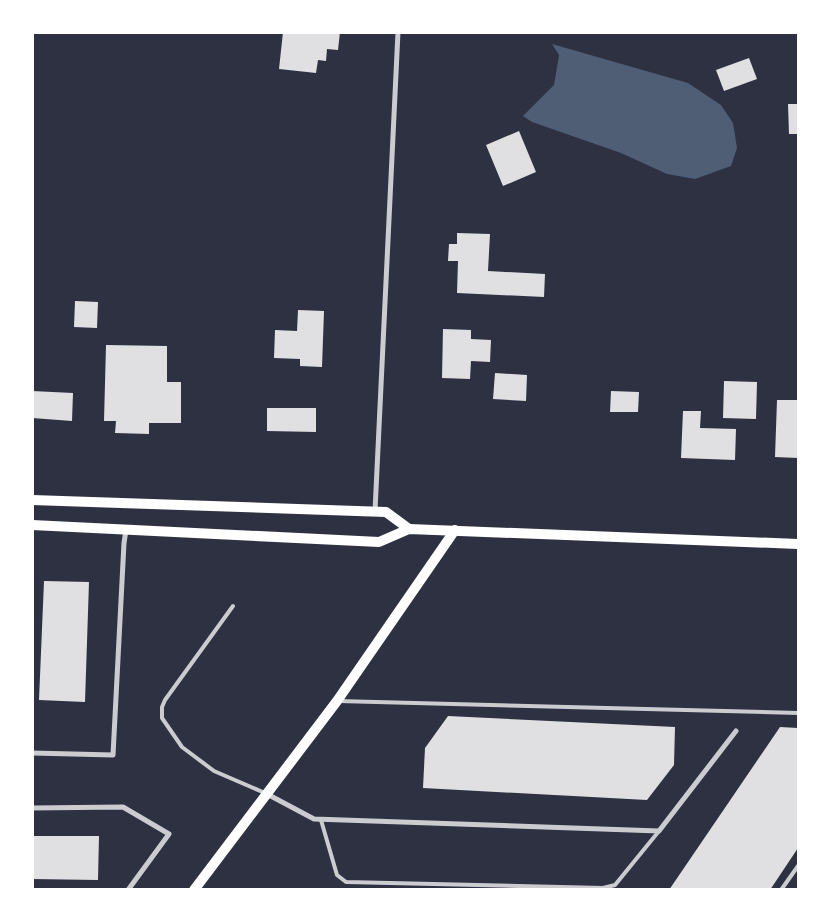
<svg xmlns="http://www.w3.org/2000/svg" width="831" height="922" viewBox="0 0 831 922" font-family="Overpass,sans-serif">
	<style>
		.water { fill: #4f5d75 }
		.building { fill: #e0e0e3 }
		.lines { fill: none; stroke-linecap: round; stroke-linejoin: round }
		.service { stroke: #caccd0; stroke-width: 4 }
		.minor { stroke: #caccd0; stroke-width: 5 }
		.secondary { stroke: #fff; stroke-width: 10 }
	</style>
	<rect width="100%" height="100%" fill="#2d3142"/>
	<!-- water -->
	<path class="water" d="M 552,44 L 688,83 L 721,105 L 733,123 L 737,148 L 731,166 L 695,179 L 667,174 L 621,153 L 532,122 L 523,116 L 554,85 L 559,55 Z"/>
	<!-- building -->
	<g class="building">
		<path d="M 283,32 L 340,32 L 338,50 L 327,49 L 326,61 L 318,60 L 316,73 L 279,69 Z"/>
		<path d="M 749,58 L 757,79 L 724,91 L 716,70 Z"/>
		<path d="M 788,104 L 798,104 L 798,134 L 789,134 Z"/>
		<path d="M 519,131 L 536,172 L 503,186 L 486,145 Z"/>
		<path d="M 457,233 L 490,234 L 488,271 L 545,274 L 544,297 L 457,293 L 458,261 L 448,261 L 449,244 L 457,244 Z"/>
		<path d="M 75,301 L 98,302 L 97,328 L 74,327 Z"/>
		<path d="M 298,310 L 324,311 L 322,367 L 300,366 L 300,359 L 274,358 L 275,330 L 297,331 Z"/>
		<path d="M 443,329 L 471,330 L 471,339 L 491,340 L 490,362 L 471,361 L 470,379 L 442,378 Z"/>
		<path d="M 106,345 L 167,346 L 167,382 L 181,382 L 181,423 L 149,423 L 149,434 L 115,433 L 116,421 L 104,421 Z"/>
		<path d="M 495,373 L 527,375 L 526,401 L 493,399 Z"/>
		<path d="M 724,381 L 757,382 L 756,419 L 723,418 Z"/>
		<path d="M 32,391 L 73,393 L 72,421 L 32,418 Z"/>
		<path d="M 611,391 L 639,392 L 638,412 L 610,412 Z"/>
		<path d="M 777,400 L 798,400 L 798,458 L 775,457 Z"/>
		<path d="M 267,408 L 316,408 L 316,432 L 267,431 Z"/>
		<path d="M 683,411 L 701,411 L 700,428 L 736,429 L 735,460 L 681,458 Z"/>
		<path d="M 44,581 L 89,582 L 85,702 L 39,700 Z"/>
		<path d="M 448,716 L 675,727 L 674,765 L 647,800 L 423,788 L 425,748 Z"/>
		<path d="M 780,727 L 798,728 L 798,848 L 770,890 L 669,890 Z"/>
		<path d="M 32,836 L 99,836 L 98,880 L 32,879 Z"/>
	</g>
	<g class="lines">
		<!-- service -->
		<g class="service">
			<path d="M 233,606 L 165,700 L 162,707 L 162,718 L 182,747 L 214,771 L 265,793"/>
			<path d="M 338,701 L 798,713"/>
			<path d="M 321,820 L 337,875 L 346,882 L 603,888 L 615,885 L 659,831"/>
			<path d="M 781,890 L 798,866"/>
		</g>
		<!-- minor -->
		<g class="minor">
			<path d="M 375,511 L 398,32"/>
			<path d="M 32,753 L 113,755 L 124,543 L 126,530"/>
			<path d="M 267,794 L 314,819 L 659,831 L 736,731"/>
			<path d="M 32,808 L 123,807 L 169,834 L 128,890"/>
		</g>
		<!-- secondary -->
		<g class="secondary">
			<path d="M 32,500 L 386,512 L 409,529"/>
			<path d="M 32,525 L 379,542 L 409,529 L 798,544"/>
			<path d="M 194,890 L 337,701 L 455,530"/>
		</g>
	</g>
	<!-- border -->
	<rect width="831" height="922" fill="none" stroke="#ffffff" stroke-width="68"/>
</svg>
